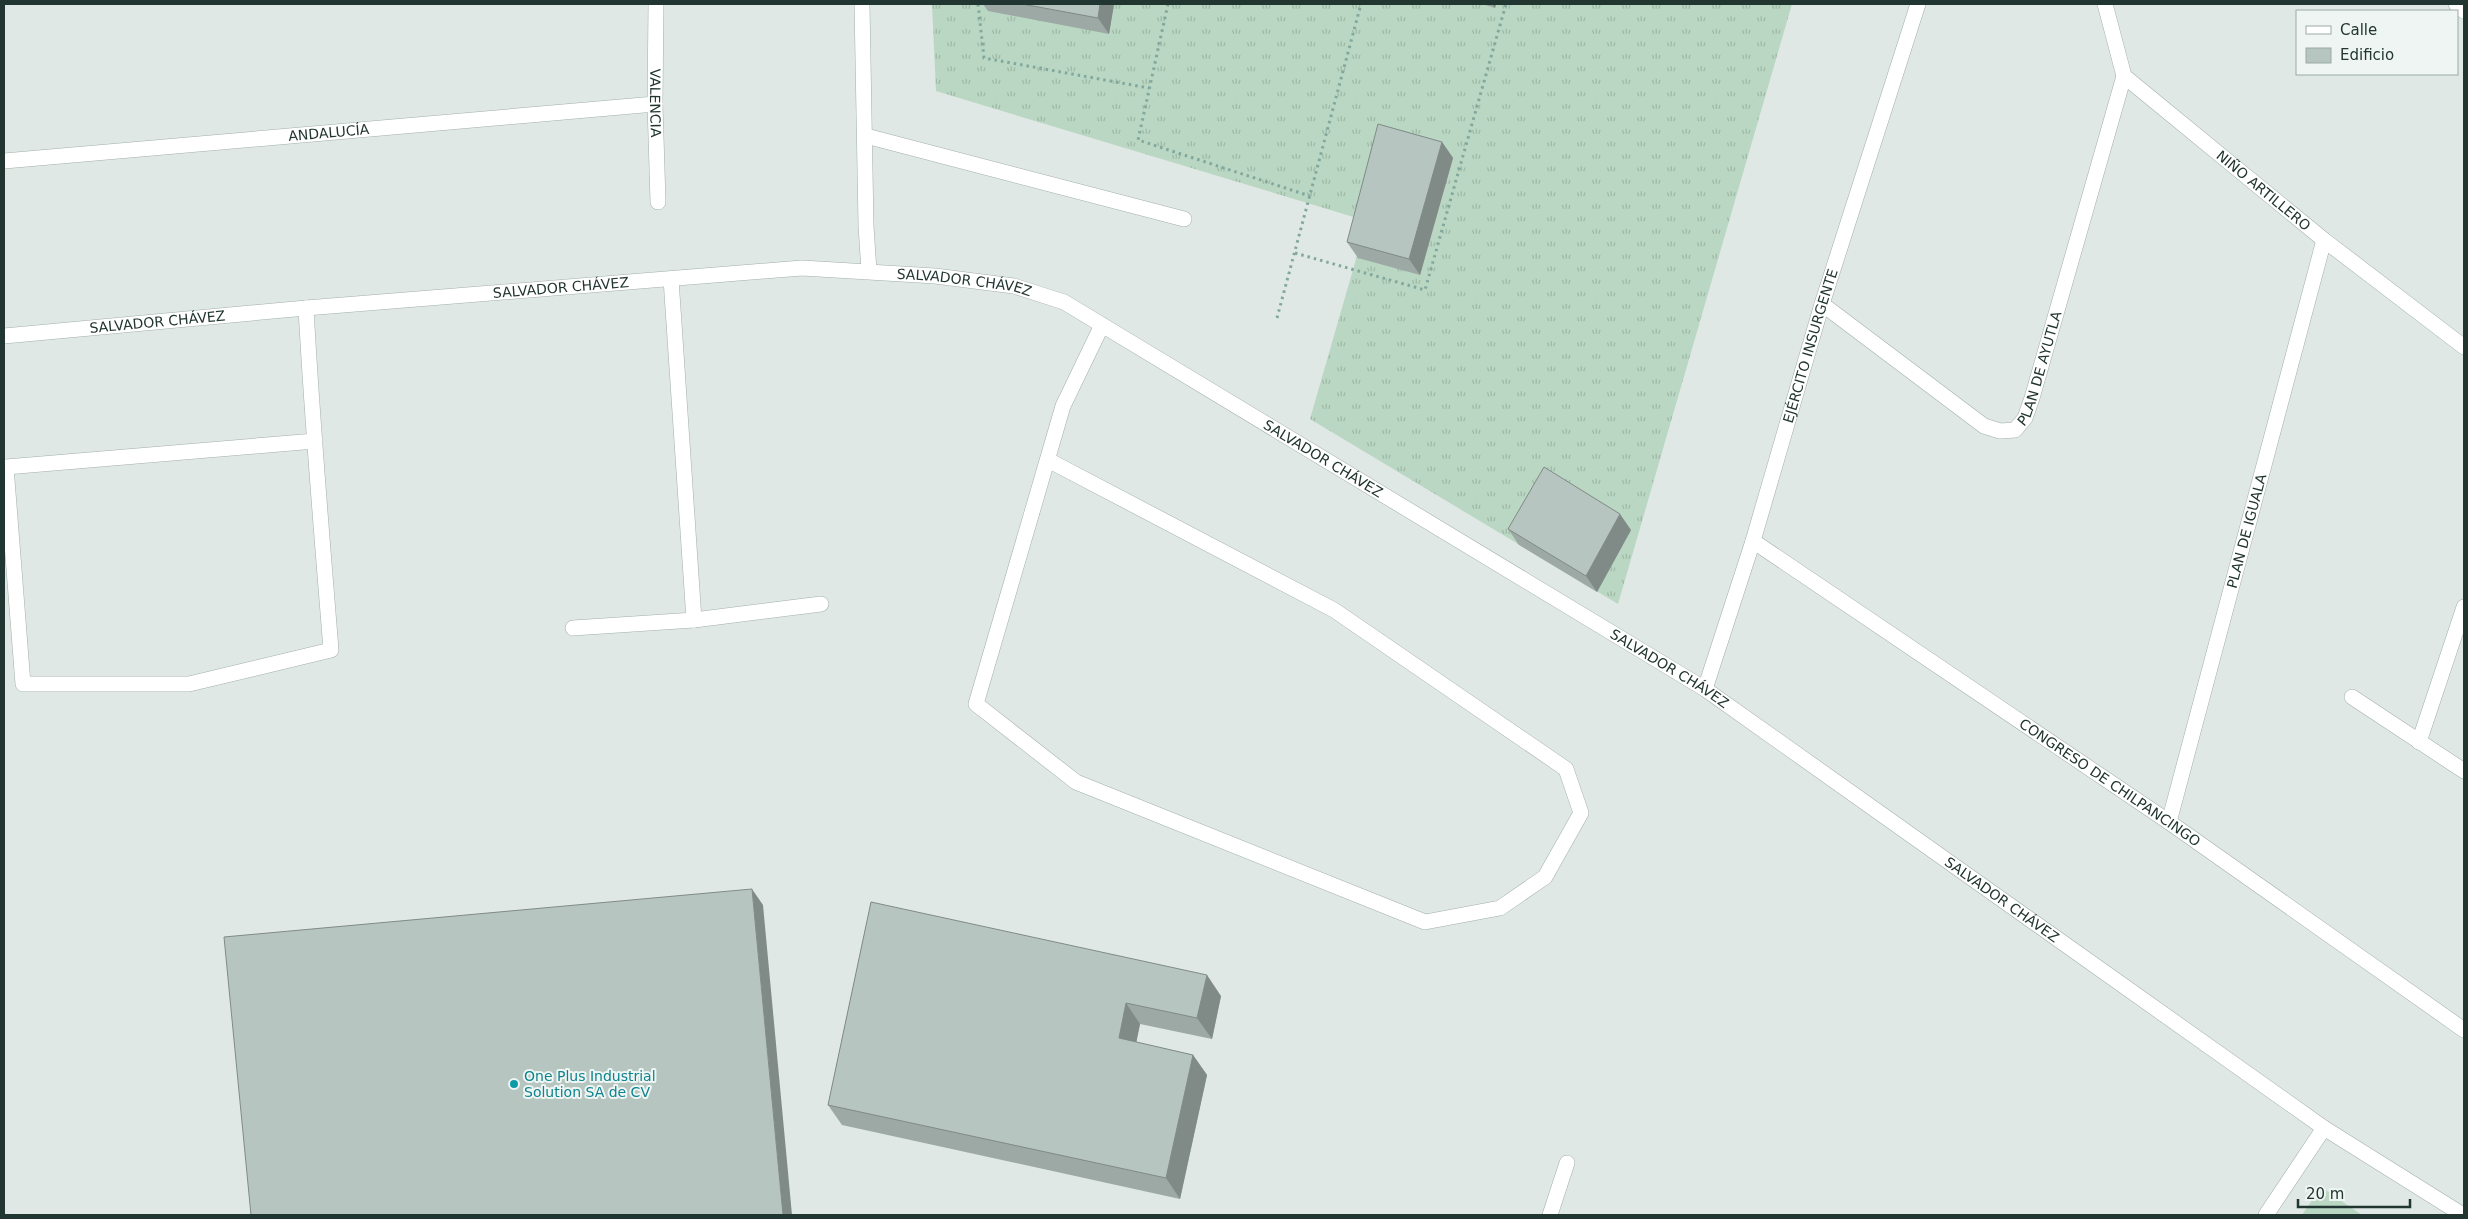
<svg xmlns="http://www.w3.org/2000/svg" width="2468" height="1219" viewBox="0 0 2468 1219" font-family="'DejaVu Sans',sans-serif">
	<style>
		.grass { fill: url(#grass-tufts) }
		.pitch { fill: #b9d7c2 }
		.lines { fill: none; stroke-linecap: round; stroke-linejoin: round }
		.lane-casing { stroke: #a3afab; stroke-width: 16 }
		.street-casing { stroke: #a3afab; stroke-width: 16 }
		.secondary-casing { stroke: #9fb3ac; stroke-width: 16 }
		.path { stroke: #82a89d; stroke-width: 3; stroke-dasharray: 2.5 4; stroke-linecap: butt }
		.lane { stroke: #fff; stroke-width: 15 }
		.street { stroke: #fff; stroke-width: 15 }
		.secondary { stroke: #fff; stroke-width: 15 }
		.wall { fill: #9da9a5 }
		.shaded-wall { fill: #808a86 }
		.building { fill: #b7c5c0; stroke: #808a86 }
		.culture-dot { fill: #0f9aa8; stroke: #eef5f2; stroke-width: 2 }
		.labels { text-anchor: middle; stroke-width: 4; stroke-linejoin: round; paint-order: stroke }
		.street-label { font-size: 14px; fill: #223631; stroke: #eef5f2 }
		.culture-label { font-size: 14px; fill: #0d838f; stroke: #eef5f2; text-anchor: start }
	</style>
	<defs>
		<pattern id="grass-tufts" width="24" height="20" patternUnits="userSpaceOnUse" patternTransform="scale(1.25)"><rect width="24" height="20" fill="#b9d7c2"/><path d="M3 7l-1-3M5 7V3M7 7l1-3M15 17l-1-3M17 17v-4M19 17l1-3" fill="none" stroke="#9fb9a7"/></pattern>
	</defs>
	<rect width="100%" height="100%" fill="#dfe8e4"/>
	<!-- grass -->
	<path class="grass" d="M 932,4 L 1792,4 L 1618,604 L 1310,419 L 1367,221 L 936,91 Z"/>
	<!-- pitch -->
	<path class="pitch" d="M 2321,1187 L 2362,1215 L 2302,1215 Z"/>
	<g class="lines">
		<defs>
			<g id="lane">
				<path d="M 862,4 L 866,226 L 869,271"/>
				<path d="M 866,136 L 1184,219"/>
				<path d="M 306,308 C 312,422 322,536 331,650 L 189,684 L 23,684 L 6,467 L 315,441"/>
				<path d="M 1048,460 L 1334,610 L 1566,769 L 1581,813 L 1545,877 L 1500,908 L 1425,922 L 1076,782 L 976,704 L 1063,406 L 1102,325"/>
				<path d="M 694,620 L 821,604"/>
				<path d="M 573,628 L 694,620 L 671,279"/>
			</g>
			<g id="street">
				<path id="s1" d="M 656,4 L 655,104 L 658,202"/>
				<path id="s2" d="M 2105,4 L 2124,76 L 2324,240 L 2464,347"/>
				<path id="s3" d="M 4,161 L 655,104"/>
				<path id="s4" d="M 1822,304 L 1984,426 L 2000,431 L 2015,430 L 2025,418 L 2032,398 L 2124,76"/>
				<path id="s5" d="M 4,336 L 306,308 L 802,268 L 935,276 L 1014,286 L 1064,302 L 1705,689 L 2324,1128 L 2463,1215"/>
				<path id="s6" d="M 1753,541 L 2169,822 L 2464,1030"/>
				<path id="s7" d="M 1705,689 L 1753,541 L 1822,304 L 1918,4"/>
				<path d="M 2352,697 L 2464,771"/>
				<path d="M 2419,742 L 2464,607"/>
				<path id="s8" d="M 2169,822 L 2324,240"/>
				<path d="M 1550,1215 L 1567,1163"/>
				<path d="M 2266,1215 L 2324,1128"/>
			</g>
			<path id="secondary" d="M 2456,4 L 2464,11"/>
		</defs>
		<!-- lane casing -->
		<use href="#lane" class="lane-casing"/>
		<!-- street casing -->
		<use href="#street" class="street-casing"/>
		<!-- secondary casing -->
		<use href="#secondary" class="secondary-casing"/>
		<!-- path -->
		<g class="path">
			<path d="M 978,4 L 984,58 L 1149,88"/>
			<path d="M 1168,4 L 1138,140 L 1310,196"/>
			<path d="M 1295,253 L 1425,290 L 1506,4"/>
			<path d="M 1277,318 L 1361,4"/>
		</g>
		<!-- lane -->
		<use href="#lane" class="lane"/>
		<!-- street -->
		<use href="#street" class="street"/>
		<!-- secondary -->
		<use href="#secondary" class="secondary"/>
	</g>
	<!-- wall -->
	<g class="wall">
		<path d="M 983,4 L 1114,4 L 1109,34 L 988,11 Z"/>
		<path d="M 1482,4 L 1496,4 L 1495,8 Z"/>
		<path d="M 1442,142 L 1453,158 L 1420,275 L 1358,258 L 1347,242 Z"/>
		<path d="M 1508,529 L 1631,530 L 1597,592 L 1519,545 Z"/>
		<path d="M 871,902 L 1221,996 L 1212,1039 L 1140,1024 L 1136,1042 L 1193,1055 L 1207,1075 L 1180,1199 L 842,1125 L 828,1105 Z"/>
	</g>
	<!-- shaded-wall -->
	<g class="shaded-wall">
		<path d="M 1100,4 L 1114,4 L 1109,34 L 1098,18 Z"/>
		<path d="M 1492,4 L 1496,4 L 1495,8 Z"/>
		<path d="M 1442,142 L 1453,158 L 1420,275 L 1409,259 Z"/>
		<path d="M 1620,514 L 1631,530 L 1597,592 L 1586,576 Z"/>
		<path d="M 752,889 L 763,905 L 792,1215 L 783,1215 Z"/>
		<path d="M 1207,975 L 1221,996 L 1212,1039 L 1197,1018 Z"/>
		<path d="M 1126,1003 L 1140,1024 L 1133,1059 L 1119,1038 Z"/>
		<path d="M 1193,1055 L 1207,1075 L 1180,1199 L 1166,1178 Z"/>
	</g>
	<!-- building -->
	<g class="building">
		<path d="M 1022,4 L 1100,4 L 1098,18 Z"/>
		<path d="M 1378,124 L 1442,142 L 1409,259 L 1347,242 Z"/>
		<path d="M 1544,467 L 1620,514 L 1586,576 L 1508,529 Z"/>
		<path d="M 752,889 L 783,1215 L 251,1215 L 224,937 Z"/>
		<path d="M 871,902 L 1207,975 L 1197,1018 L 1126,1003 L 1119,1038 L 1193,1055 L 1166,1178 L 828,1105 Z"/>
	</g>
	<!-- markers -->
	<circle class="culture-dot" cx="514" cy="1084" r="5"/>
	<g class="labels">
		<!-- street labels -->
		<g class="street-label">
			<text dy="5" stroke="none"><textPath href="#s1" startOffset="99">VALENCIA</textPath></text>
			<text dy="5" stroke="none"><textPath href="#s3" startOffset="326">ANDALUCÍA</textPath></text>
			<text dy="5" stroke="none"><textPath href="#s2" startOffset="255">NIÑO ARTILLERO</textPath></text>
			<text dy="5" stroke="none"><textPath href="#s5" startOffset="964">SALVADOR CHÁVEZ</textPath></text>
			<text dy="5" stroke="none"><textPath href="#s5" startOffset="559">SALVADOR CHÁVEZ</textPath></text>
			<text dy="5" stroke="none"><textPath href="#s5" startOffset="154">SALVADOR CHÁVEZ</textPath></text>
			<text dy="5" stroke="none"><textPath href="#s7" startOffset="359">EJÉRCITO INSURGENTE</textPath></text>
			<text dy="5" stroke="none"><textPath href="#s4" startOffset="302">PLAN DE AYUTLA</textPath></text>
			<text dy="5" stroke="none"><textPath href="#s5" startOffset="1369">SALVADOR CHÁVEZ</textPath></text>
			<text dy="5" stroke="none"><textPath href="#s8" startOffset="301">PLAN DE IGUALA</textPath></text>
			<text dy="5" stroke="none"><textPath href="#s5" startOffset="1774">SALVADOR CHÁVEZ</textPath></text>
			<text dy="5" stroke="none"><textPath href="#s6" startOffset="431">CONGRESO DE CHILPANCINGO</textPath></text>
			<text dy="5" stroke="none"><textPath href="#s5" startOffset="2179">SALVADOR CHÁVEZ</textPath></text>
		</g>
		<!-- culture labels -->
		<g class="culture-label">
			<text x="524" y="1081">One Plus Industrial<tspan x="524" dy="16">Solution SA de CV</tspan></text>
		</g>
	</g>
	<!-- border -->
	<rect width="2468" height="1219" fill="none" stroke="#223631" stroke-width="10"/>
	<!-- legend -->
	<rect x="2296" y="10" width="162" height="65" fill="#eef5f2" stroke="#9ca9a5"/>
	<rect x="2306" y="26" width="25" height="8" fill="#ffffff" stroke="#9ca9a5"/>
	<text x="2340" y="35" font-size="15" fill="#223631">Calle</text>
	<rect x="2306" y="48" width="25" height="15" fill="#b7c5c0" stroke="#9ca9a5"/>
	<text x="2340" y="60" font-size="15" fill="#223631">Edificio</text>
	<!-- scale -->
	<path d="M2298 1199v8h112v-8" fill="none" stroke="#223631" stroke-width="2.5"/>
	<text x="2306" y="1199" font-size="15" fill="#223631" stroke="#eef5f2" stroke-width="4" paint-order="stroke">20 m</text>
</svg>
